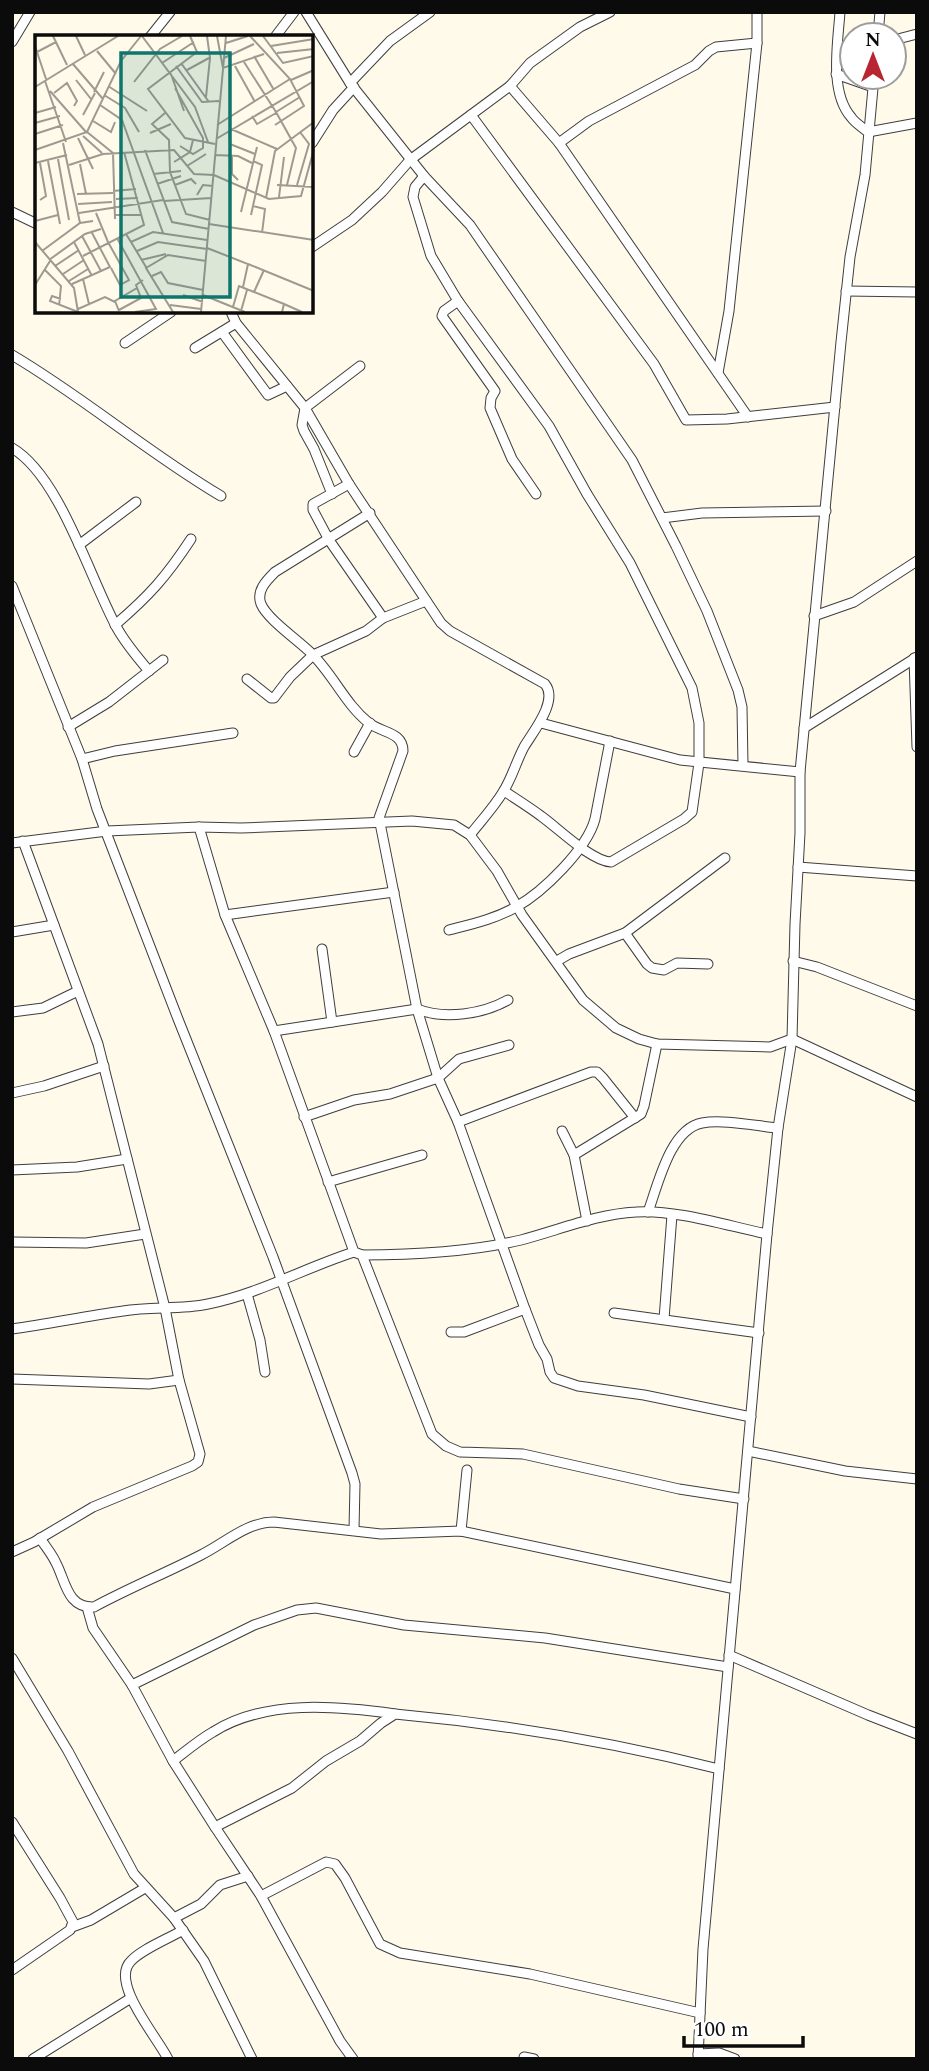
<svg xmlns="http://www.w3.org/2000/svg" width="929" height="2071" viewBox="0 0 929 2071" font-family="Spectral,serif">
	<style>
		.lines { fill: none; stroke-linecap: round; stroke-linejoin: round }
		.minor-casing { stroke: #3e3e3e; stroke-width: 11 }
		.minor { stroke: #fff; stroke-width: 9 }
		.inset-road { fill: none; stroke: #9d9a91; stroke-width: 2 }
		.view { fill: #0f766e; fill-opacity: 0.15; stroke: #0f766e; stroke-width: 3.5 }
		.inset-edge { fill: none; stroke: #0b0b0b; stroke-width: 3.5 }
	</style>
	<rect width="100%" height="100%" fill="#fffaea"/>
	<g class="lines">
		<defs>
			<g id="minor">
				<path d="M 306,12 L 350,83 L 424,176 L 470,225 L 632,460 L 676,546 L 707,611 L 738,690 L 742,707 L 743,765"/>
				<path d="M 840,12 C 838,42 829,92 851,117 C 855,123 862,127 868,132 L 917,123"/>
				<path d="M 878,35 L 880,12"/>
				<path d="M 150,37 L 170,12"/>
				<path d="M 275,37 L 294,12"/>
				<path d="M 894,40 L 917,34"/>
				<path d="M 12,42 L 30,12"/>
				<path d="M 836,74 L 873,87"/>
				<path d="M 350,83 L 390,41 L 430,12"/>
				<path d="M 510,86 L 559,143 L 748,417"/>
				<path d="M 471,115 L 654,364 L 686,420 L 727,419 L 835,407"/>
				<path d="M 312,143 L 333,110 L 354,87"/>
				<path d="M 559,143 L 589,121 L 695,65 L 709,51 L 716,47 L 757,43"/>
				<path d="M 424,176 L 415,187 L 413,197 L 431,256 L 458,301 L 549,426 L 587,494 L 630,563 L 692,688 L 699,723 L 699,763 L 692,812 L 684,819 L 611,862 C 591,861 558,828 541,816 C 529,807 516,799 504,791"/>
				<path d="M 12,212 L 37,224"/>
				<path d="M 312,247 L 352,220 L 382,192 L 410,160 L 510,86 L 530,63 L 580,27 L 610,12"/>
				<path d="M 846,291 L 917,292"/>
				<path d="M 458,301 L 444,311 L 442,316 L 495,391 L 491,398 L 490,408 L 512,459 L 536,494"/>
				<path d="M 231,312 L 236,323 L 305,408 L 349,484 L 441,623 L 450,631 L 545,684 C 559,701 532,733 524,747 C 516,762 512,778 503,792 C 494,807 481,821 470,835"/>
				<path d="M 222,332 L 268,395 L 287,386"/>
				<path d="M 125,343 L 171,312"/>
				<path d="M 195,348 L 236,323"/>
				<path d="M 12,355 C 85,398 148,453 221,496"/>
				<path d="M 718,373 L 729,311 L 757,43 L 757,12"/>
				<path d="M 12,448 C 60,476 90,579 117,628 C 126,644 137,657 149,671"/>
				<path d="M 349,484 L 313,504 L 313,510 L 329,540 L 383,618"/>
				<path d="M 332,494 L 314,449 L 304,431 L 302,425 L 305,408 L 360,366"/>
				<path d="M 370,513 L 275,572 C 266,581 256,591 261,604 C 268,620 298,640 311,653 C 333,674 345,704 369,723 C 382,733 403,732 403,751 L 379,818 L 417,1009 L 438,1078 L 458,1122 L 525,1309 L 539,1345 L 547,1359 L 550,1372 L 554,1378 L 578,1386 L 644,1395 L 751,1417"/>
				<path d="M 662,518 L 702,513 L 826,511"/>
				<path d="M 79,545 L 136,502"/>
				<path d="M 12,586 L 82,759 L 97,809 L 178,1019 L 273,1257 L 352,1473 L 355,1484 L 354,1530"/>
				<path d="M 814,616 L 854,602 L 917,561"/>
				<path d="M 115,625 C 149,596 166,577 191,539"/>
				<path d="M 914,658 L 917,747"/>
				<path d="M 247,679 L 271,698 L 274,698 L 290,677 L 313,655 L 366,631 L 383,618 L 426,601"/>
				<path d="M 541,723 L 680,760 L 800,772"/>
				<path d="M 68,727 L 109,702 L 163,660"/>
				<path d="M 804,728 L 917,657"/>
				<path d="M 354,752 L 370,723"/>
				<path d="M 82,759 L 115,751 L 233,733"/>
				<path d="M 199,827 L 225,915 L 274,1031 L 354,1252 L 362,1255 L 432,1434 L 446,1446 L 460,1452 L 523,1454 L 679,1489 L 744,1499"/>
				<path d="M 12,843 L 107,831 L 199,827 L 241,828 L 412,821 L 454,825 L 470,835 L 497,871 L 522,915 L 583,1000 L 616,1028 L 639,1039 L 657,1044 L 770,1047 L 792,1039 L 917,1097"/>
				<path d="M 798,867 L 917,876"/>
				<path d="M 225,915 L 394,892"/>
				<path d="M 449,930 C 472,924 495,919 516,907 C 543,892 587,849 595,819 L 610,741"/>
				<path d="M 12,932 L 54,925"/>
				<path d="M 625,933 L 647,964 L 652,968 L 664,970 L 677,963 L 708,964"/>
				<path d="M 322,949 L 332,1022"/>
				<path d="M 557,961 L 569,954 L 625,933 L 725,858"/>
				<path d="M 793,961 L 817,967 L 917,1006"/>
				<path d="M 12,1012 L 43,1008 L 78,991"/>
				<path d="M 274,1031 L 417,1009 C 445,1020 483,1014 508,1000"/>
				<path d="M 12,1093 L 44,1086 L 104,1066"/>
				<path d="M 304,1117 L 354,1100 L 390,1094 L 438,1078 L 459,1059 L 509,1045"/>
				<path d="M 458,1122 L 591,1072 L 597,1072 L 603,1078 L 635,1118"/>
				<path d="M 562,1131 L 574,1155 L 587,1221"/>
				<path d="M 574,1155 L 641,1114 L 644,1106 L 657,1044"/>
				<path d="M 12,1170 L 77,1167 L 127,1159"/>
				<path d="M 328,1182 L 422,1155"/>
				<path d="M 648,1212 C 658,1185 670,1129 702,1123 C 723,1119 756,1126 778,1128"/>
				<path d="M 12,1242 L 86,1243 L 145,1234"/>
				<path d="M 362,1255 C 414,1255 471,1252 521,1240 C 559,1230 597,1214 636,1212 C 674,1209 728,1226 767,1234"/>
				<path d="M 247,1294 L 260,1340 L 265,1372"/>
				<path d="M 614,1313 L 759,1333"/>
				<path d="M 664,1319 L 672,1215"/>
				<path d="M 12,1329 C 49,1324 86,1316 123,1311 C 151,1306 180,1310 208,1304 C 259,1294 304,1268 354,1252"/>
				<path d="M 451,1332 L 464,1332 L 525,1309"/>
				<path d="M 12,1379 L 149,1384 L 179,1380"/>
				<path d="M 748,1451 L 845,1471 L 917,1479"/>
				<path d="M 461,1531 L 467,1470"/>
				<path d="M 40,1538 C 45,1546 52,1554 56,1563 C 66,1582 67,1608 94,1607 C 129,1588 166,1573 201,1555 C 225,1543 247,1522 274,1522 L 381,1534 L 461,1531 L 735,1589"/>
				<path d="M 12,1552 L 34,1542 L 93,1507 L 192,1466 L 198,1462 L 200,1454 L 179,1380 L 165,1308 L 98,1044 L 23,841"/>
				<path d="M 87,1607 L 93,1628 L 132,1685 L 173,1761 L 215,1827"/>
				<path d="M 729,1655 L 868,1715 L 917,1734"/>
				<path d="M 12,1658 L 68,1751 L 134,1874 L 174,1918 L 204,1961 L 252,2059"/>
				<path d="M 132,1685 L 254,1625 L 297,1610 L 316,1608 L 404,1625 L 545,1638 L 728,1667"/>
				<path d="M 173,1761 C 186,1751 199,1740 213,1732 C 265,1699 337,1706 395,1714"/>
				<path d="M 12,1822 L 60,1898 L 73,1922 L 70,1930 L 12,1970"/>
				<path d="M 261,1896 L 326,1862 L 335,1864 L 345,1878 L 380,1944 L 400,1953 L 530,1974 L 700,2013"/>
				<path d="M 174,1918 L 201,1904 L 220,1885 L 248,1876"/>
				<path d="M 72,1927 L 91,1920 L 145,1888"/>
				<path d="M 698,2054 L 719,2053 L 735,2059"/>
				<path d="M 524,2057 L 534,2059"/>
				<path d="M 33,2059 L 131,1998"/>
				<path d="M 168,2059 C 158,2038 109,1982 131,1961 C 142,1949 168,1939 183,1930"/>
				<path d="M 353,2059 L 340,2041 L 261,1896 L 215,1827 L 292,1788 L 326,1761 L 360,1741 L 381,1723 L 395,1714 C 505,1724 612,1742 719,1769"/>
				<path d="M 698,2059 L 703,1949 L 767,1234 L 778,1128 L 792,1039 L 795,924 L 800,833 L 800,772 L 841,342 L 850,257 L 865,175 L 874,77"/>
			</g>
		</defs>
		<!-- minor casing -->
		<use href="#minor" class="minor-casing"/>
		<!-- minor -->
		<use href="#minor" class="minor"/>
	</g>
	<!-- overview -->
	<g transform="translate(35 35)">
		<rect width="278" height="278" fill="#fffaea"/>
		<path class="inset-road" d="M 18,1 L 32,30M 41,1 L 50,20M 107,1 L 160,72 L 173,107M 155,1 L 162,17 L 113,54 L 150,103 L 180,109M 182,1 L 188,33 L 229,19M 215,1 L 255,44 L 269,71 L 240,90M 228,1 L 248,28 L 279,21M 191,8 L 213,1M 0,11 L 11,44M 236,11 L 279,4M 62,16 L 81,39M 2,17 L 21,7M 242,18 L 279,14M 219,21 L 239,55M 189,23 L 219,9M 209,27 L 241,77M 127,28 L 159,7M 146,28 L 174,67M 38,29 L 68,64M 141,31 L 167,67 L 184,66M 200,31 L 220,67M 152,35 L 174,23M 136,39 L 149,76M 41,45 L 56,64M 256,45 L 279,35M 10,46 L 31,107M 99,47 L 125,14 L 147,1M 73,51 L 112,76M 0,52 L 83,1M 140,53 L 168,103 L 168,113 L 158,119 L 145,111M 15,56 L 51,97M 59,57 L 69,37M 19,58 L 32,48 L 42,66 L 39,71M 69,60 L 90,73 L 104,97M 171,62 L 175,23 L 172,1M 65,70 L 87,85 L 128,198M 0,78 L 21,72M 130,78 L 117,89 L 134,105 L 135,137 L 151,179 L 175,185M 48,80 L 60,58M 217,81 L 222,89 L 241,78M 58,86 L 76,97 L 80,87M 0,88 L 25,81M 182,90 L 255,44M 196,94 L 242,114M 194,95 L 195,109 L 220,119M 52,97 L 78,118 L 80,184M 115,98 L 136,89M 0,99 L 28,90M 48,101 L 67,118M 43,103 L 58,134M 181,104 L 279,46M 28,108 L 45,188M 0,115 L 52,97 L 86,26 L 106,1M 110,115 L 137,187 L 174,194M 180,120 L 203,121 L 217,128M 197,121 L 197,139 L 203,145M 23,124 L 34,185M 13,126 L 25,189M 139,127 L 155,117 L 158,105M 0,128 L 32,120M 45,129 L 51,159M 34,130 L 68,119 L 139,115 L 159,139 L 179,140 L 234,164 L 266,161 L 279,114M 152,131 L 171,119M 118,139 L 146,136M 122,149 L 146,141M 140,150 L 156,144 L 161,149M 242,150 L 279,152M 252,150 L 261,113 L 241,77 L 265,62M 262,150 L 274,109 L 265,97M 78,156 L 101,154M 42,159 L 78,158M 162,160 L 168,150 L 178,151M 244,162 L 249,122M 231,163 L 240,116 L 279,87M 81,164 L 103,163M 5,165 L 11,161 L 5,128M 129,166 L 176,163M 43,169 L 77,167M 218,171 L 230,174 L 227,198M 206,177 L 222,112M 44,178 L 128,165M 61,178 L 73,207M 79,180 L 107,180M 216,180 L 227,130 L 218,126M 0,186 L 23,180M 174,189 L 279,205M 91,199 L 96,207 L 118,197 L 172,205M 47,201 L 66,236M 82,203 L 121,274 L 100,277M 0,207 L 39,253 L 43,277M 39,207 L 57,241M 73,207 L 94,245 L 85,250 L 76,233M 96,207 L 111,232M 172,213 L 213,229 L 208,252M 7,216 L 45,188 L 58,186M 102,216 L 123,207 L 172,214M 48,221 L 109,190 L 89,117M 14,225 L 50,199 L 66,194M 106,225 L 131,219M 213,229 L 279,256M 20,231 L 44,215M 9,234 L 26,251 L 24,271M 229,235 L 219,257 L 249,269M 28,239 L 49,225M 117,241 L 126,237 L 133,248 L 168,255M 48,244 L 54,269M 34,246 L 53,234M 37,249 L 75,232 L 56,196M 0,250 L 15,226M 148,260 L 168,267M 168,260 L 210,277M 26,264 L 17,261 L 15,266 L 43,277M 135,270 L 166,274M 198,272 L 204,251 L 219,257M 43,274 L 70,262 L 80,267M 84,275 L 106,263 L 101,250 L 108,245M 84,276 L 80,266 L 102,253M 206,276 L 212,255M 138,277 L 111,233 L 133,220 L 171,226M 166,277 L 191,1M 247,277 L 249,269 L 267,277"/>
		<path class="view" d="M 86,18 L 195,18 L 195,262 L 86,262 Z"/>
		<rect width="278" height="278" class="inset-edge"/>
	</g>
	<!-- border -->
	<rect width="929" height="2071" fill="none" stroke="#0b0b0b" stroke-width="28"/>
	<!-- north arrow -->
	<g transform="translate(873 56)"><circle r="33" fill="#ffffff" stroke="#9d9d9d" stroke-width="2"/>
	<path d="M0-5L12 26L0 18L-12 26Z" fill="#b82632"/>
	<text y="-10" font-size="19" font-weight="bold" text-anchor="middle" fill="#0b0b0b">N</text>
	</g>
	<!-- scale -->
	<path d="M684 2036v10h119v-10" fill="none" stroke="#0b0b0b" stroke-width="3.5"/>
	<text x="694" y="2036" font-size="21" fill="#0b0b0b" stroke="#ffffff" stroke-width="5" paint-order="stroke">100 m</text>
</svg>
